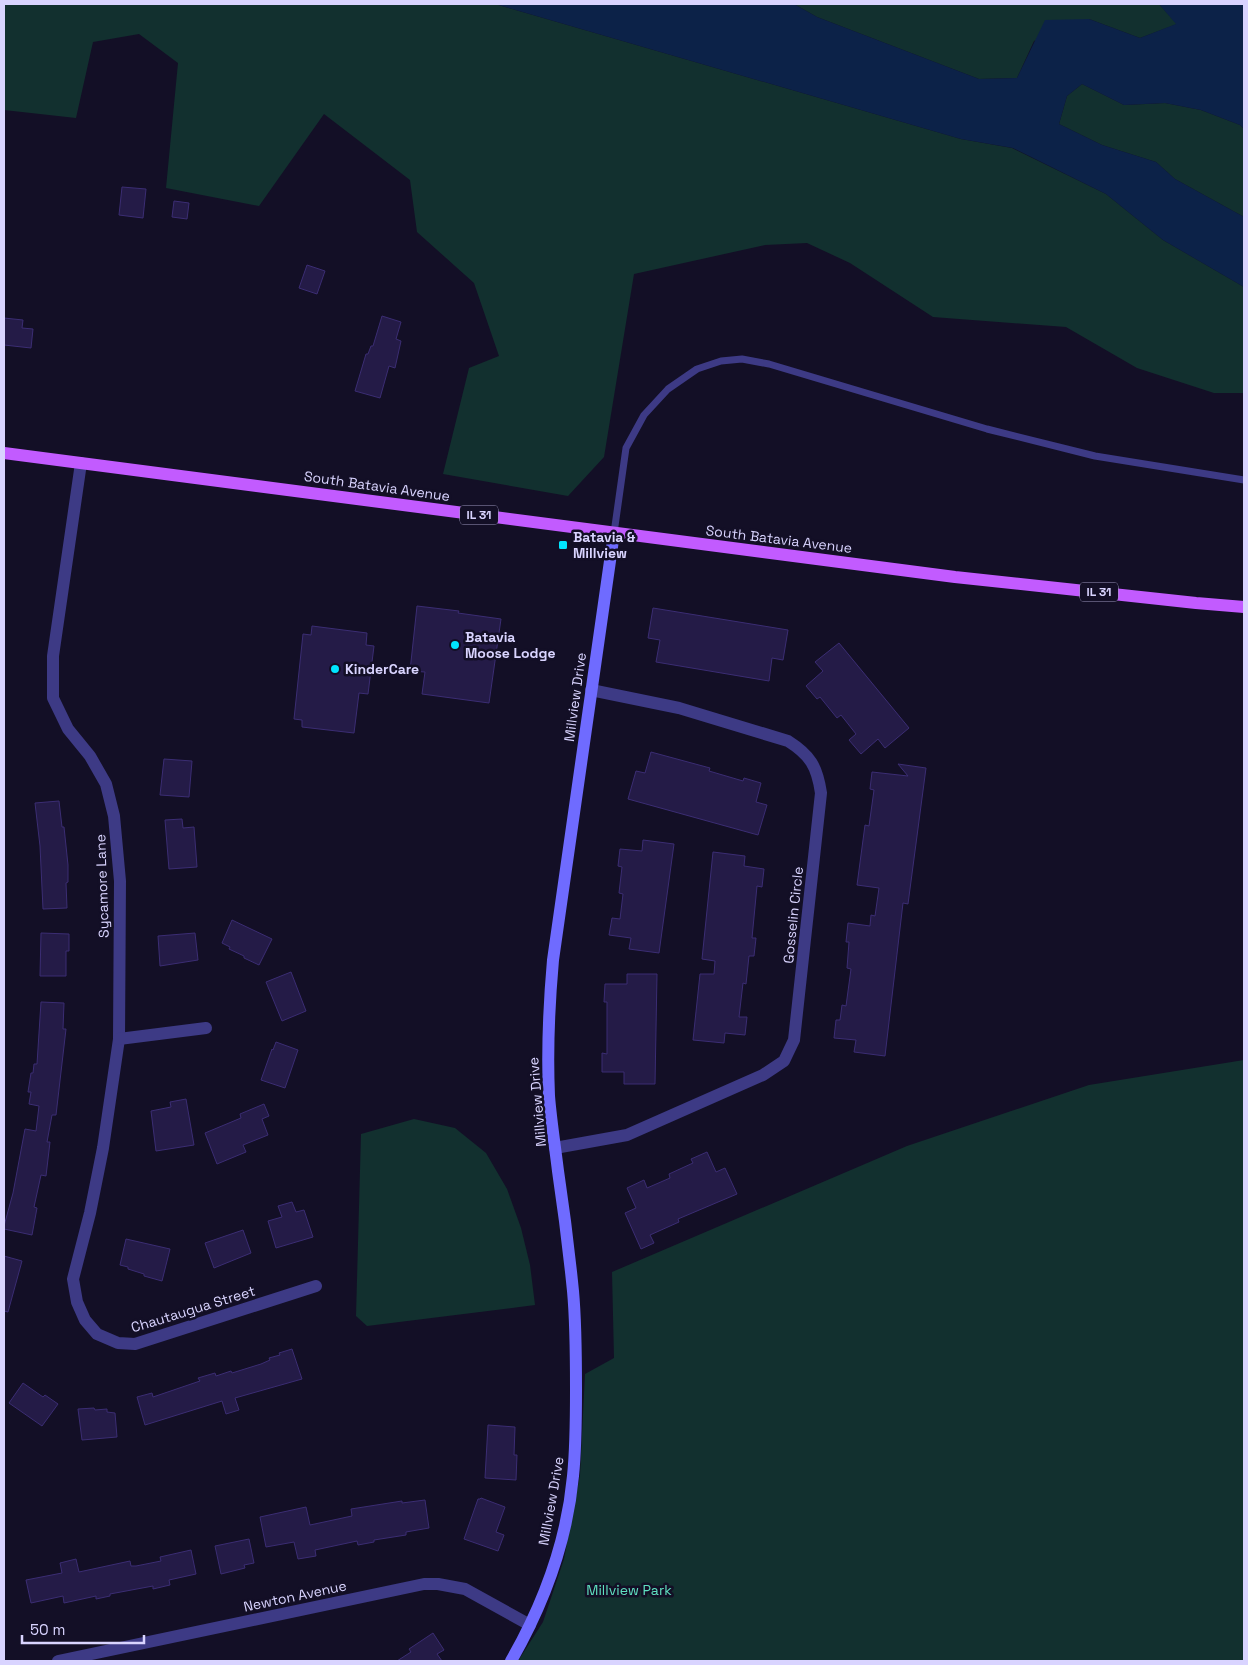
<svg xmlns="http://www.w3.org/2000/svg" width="1248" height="1665" viewBox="0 0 1248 1665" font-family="'Space Grotesk',sans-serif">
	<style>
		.green { fill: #12302f }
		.water { fill: #0c2248 }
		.building { fill: #241b47; stroke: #3b2d73 }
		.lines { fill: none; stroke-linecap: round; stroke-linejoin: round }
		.lane { stroke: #3d3a85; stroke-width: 7 }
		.street { stroke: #3d3a85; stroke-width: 12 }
		.secondary { stroke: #6f6bff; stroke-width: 12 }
		.primary { stroke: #c25bff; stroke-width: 12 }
		.poi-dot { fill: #00e5ff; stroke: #130f26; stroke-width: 2 }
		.labels { text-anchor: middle; stroke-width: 5; stroke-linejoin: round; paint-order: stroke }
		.shield { fill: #130f26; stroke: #9e99be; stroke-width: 1 }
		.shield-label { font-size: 12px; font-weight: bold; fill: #d9d4ff }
		.street-label { font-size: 14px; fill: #d9d4ff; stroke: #130f26 }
		.poi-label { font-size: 14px; font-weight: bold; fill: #d9d4ff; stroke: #130f26; text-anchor: start }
		.park-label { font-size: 14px; fill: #5fe0c0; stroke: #130f26 }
	</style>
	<rect width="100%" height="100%" fill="#130f26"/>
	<!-- green -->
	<g class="green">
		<path d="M 4,4 L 495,4 L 961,139 L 1012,148 L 1106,194 L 1163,240 L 1244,287 L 1244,393 L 1214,393 L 1137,368 L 1066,327 L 933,317 L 850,263 L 807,243 L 765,245 L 634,274 L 604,457 L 568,496 L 443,474 L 469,368 L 499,356 L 474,283 L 417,232 L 410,180 L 324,114 L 259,206 L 166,188 L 178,63 L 139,34 L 93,42 L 76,118 L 4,110 Z"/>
		<path d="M 794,4 L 1159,4 L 1177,24 L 1140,38 L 1089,19 L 1034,41 L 1017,78 L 979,79 L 817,17 Z"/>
		<path d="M 1082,84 L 1124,105 L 1165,103 L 1201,110 L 1240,125 L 1244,129 L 1244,217 L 1175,179 L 1156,162 L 1102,145 L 1059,124 L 1067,96 Z"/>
		<path d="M 1244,1060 L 1244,1661 L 518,1661 L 543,1622 L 564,1559 L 580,1475 L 585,1374 L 614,1358 L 612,1272 L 907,1146 L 1089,1085 Z"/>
		<path d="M 414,1119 L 455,1128 L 486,1153 L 507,1189 L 521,1228 L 530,1265 L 535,1305 L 367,1326 L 356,1316 L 361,1134 Z"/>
	</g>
	<!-- water -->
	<path class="water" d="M 495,4 L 794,4 L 817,17 L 979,79 L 1017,78 L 1045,20 L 1089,19 L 1140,38 L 1176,24 L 1159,4 L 1244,4 L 1244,129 L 1240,125 L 1201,110 L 1165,103 L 1124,105 L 1082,84 L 1067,96 L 1059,124 L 1102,145 L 1156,162 L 1175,179 L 1244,217 L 1244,287 L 1163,240 L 1106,194 L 1013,148 L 961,139 Z"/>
	<!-- building -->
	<g class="building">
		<path d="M 122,187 L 146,189 L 143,218 L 119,215 Z"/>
		<path d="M 174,201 L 189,203 L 187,219 L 172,217 Z"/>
		<path d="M 307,265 L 325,271 L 317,294 L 299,288 Z"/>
		<path d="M 382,316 L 401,322 L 396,339 L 401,341 L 395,368 L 389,366 L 380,398 L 355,391 L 366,354 L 368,354 L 371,346 L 373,346 Z"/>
		<path d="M 4,318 L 23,320 L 22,328 L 33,329 L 31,348 L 4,345 Z"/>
		<path d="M 417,606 L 459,611 L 458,613 L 501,619 L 489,703 L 422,694 L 425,672 L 410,671 Z"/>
		<path d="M 653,608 L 788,630 L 783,660 L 772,658 L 769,681 L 656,662 L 660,640 L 648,638 Z"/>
		<path d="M 312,626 L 367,633 L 366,645 L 374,646 L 368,694 L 359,693 L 354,733 L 302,727 L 302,720 L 294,719 L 303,634 L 311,635 Z"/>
		<path d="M 839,643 L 909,728 L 885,748 L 878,739 L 861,754 L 849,740 L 856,734 L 841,715 L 837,718 L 820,697 L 817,699 L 806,686 L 823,671 L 815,662 Z"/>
		<path d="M 651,752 L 710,768 L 709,771 L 743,781 L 744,778 L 761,783 L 756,802 L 767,805 L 758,835 L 628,799 L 636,771 L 645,773 Z"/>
		<path d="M 164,759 L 192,761 L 189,797 L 160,795 Z"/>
		<path d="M 898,764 L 926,768 L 908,904 L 903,903 L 885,1056 L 854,1052 L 856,1040 L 834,1038 L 836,1020 L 840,1020 L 842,1005 L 846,1006 L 851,969 L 847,968 L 849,942 L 846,942 L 848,923 L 870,926 L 871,915 L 875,916 L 879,888 L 857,885 L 865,825 L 869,826 L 874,790 L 870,789 L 872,772 L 908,776 Z"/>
		<path d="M 59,801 L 62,827 L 64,827 L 68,865 L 68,882 L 66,883 L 67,908 L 43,909 L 40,846 L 35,803 Z"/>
		<path d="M 182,819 L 183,828 L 194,827 L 197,867 L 169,869 L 165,820 Z"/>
		<path d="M 643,840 L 674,844 L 659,953 L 629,949 L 631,938 L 609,935 L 612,918 L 620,919 L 623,894 L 619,893 L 622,867 L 618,866 L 620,849 L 642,851 Z"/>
		<path d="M 713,852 L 745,856 L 744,866 L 764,869 L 762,887 L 757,886 L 752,938 L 756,938 L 754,956 L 749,956 L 746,984 L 743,983 L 739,1017 L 747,1017 L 745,1035 L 725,1033 L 724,1043 L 693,1040 L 700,974 L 714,974 L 715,961 L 702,959 Z"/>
		<path d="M 232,920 L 272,939 L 259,965 L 244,958 L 244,956 L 229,949 L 230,947 L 222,943 Z"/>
		<path d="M 41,933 L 69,934 L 69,951 L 66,951 L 66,976 L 40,976 Z"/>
		<path d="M 195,933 L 198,960 L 160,966 L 158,936 Z"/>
		<path d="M 291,972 L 306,1011 L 282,1021 L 266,982 Z"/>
		<path d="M 627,974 L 657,974 L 655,1084 L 624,1084 L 624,1072 L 602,1072 L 602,1053 L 607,1054 L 607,1002 L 604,1002 L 605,984 L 627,984 Z"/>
		<path d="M 41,1002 L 64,1003 L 63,1029 L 66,1029 L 56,1115 L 52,1115 L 47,1142 L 50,1142 L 46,1176 L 41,1175 L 34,1207 L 37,1208 L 32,1235 L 4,1229 L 4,1226 L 13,1193 L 25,1129 L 36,1131 L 39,1106 L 29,1104 L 31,1092 L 28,1092 L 31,1073 L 33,1073 L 34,1064 L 37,1064 Z"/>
		<path d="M 276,1042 L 298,1050 L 285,1088 L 261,1080 L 272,1049 L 273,1050 Z"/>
		<path d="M 186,1099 L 194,1145 L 156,1151 L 151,1111 L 171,1107 L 170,1102 Z"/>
		<path d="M 264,1104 L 269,1116 L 262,1119 L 268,1135 L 243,1145 L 246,1152 L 217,1164 L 205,1133 L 241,1118 L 240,1114 Z"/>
		<path d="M 707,1152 L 716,1172 L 725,1168 L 737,1194 L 678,1219 L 679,1222 L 650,1235 L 654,1243 L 641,1249 L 625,1213 L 636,1208 L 627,1188 L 644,1180 L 647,1188 L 670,1178 L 669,1174 L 693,1163 L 691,1159 Z"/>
		<path d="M 292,1202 L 296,1212 L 304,1210 L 313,1237 L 276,1248 L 268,1221 L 282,1217 L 278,1206 Z"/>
		<path d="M 243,1230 L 251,1253 L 214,1268 L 205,1243 Z"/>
		<path d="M 126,1239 L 170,1249 L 162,1281 L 144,1276 L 144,1274 L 128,1269 L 128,1267 L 120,1265 Z"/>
		<path d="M 4,1256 L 22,1261 L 8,1312 L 4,1311 Z"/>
		<path d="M 292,1349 L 302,1379 L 235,1398 L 239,1410 L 226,1414 L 222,1401 L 145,1425 L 137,1397 L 152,1393 L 153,1397 L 200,1381 L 198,1378 L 215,1373 L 216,1376 L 231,1371 L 232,1373 L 261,1364 L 270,1360 L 269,1358 L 280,1355 L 279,1353 Z"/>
		<path d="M 23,1383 L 43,1397 L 45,1395 L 58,1404 L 42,1426 L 9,1403 Z"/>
		<path d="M 94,1408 L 95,1410 L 107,1409 L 107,1412 L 115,1413 L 117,1437 L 82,1440 L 78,1409 Z"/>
		<path d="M 488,1425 L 515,1427 L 514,1455 L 517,1455 L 516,1480 L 485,1478 Z"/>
		<path d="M 481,1498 L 505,1507 L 496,1532 L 504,1535 L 498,1551 L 464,1539 L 478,1499 L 480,1499 Z"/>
		<path d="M 425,1500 L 429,1528 L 406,1532 L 406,1535 L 374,1540 L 374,1542 L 358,1545 L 357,1541 L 315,1550 L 316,1556 L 298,1559 L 294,1542 L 266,1547 L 260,1517 L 306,1507 L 310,1525 L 352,1516 L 351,1509 L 402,1501 L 402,1503 Z"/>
		<path d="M 249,1539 L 254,1563 L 244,1565 L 245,1568 L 221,1574 L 215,1546 Z"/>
		<path d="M 191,1550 L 196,1574 L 169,1580 L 170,1585 L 153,1589 L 153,1586 L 110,1594 L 110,1596 L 96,1599 L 96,1596 L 64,1603 L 63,1596 L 31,1603 L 26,1580 L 62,1573 L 60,1563 L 76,1559 L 79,1572 L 130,1561 L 131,1566 L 136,1566 L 161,1561 L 160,1557 Z"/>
		<path d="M 433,1633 L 444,1650 L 437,1654 L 442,1661 L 397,1661 L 411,1652 L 409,1649 Z"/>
	</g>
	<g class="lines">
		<!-- lane -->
		<path class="lane" d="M 614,533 L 626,448 L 644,415 L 668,389 L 697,369 L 721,361 L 742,359 L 769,364 L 987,429 L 1095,456 L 1244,480"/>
		<!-- street -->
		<g class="street">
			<path d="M 81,463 L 53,656 L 53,698 L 68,729 L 90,756 L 106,784 L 114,816 L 120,881 L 119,1039 L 103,1148 L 90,1213 L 73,1279 L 77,1302 L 85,1320 L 97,1334 L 118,1343 L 135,1344 L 316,1286"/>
			<path d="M 119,1039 L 206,1028"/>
			<path d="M 555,1148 L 627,1135 L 763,1075 L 784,1061 L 794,1040 L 821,793 C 817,766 810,755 788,741 L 679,708 L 591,690"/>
			<path d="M 58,1661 L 424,1584 L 438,1584 L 465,1589 L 530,1625"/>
		</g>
		<!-- secondary -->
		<path class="secondary" d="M 511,1661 C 543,1605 567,1541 573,1476 C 576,1447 576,1418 576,1389 C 576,1357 576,1324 573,1291 C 569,1251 564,1211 558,1171 C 555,1146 551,1121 549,1096 C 547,1050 549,1005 553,960 L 614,533"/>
		<!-- primary -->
		<path class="primary" d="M 4,453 L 955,577 L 1196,603 L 1244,607"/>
	</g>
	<!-- markers -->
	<g class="poi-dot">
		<rect x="558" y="540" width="10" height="10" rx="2.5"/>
		<circle cx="455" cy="645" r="5"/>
		<circle cx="335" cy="669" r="5"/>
	</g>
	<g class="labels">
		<!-- shield labels -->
		<g class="shield">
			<rect x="460" y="505.5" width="38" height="19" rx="4"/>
			<rect x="1080" y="582.5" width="38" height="19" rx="4"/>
		</g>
		<g class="shield-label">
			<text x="479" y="519">IL 31</text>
			<text x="1099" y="596">IL 31</text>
		</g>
		<!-- street labels -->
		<g class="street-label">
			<text transform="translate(377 486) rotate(8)" y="5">South Batavia Avenue</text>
			<text transform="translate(779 539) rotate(7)" y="5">South Batavia Avenue</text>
			<text transform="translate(575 697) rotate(-82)" y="5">Millview Drive</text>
			<text transform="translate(102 886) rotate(-92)" y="5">Sycamore Lane</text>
			<text transform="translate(793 915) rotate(-84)" y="5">Gosselin Circle</text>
			<text transform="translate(537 1102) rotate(-95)" y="5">Millview Drive</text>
			<text transform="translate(193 1309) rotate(-17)" y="5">Chautaugua Street</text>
			<text transform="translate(551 1501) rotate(-80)" y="5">Millview Drive</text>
			<text transform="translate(295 1596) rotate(-12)" y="5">Newton Avenue</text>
		</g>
		<!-- poi labels -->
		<g class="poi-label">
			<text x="573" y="542">Batavia &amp;<tspan x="573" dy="16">Millview</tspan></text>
			<text x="465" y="642">Batavia<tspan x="465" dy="16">Moose Lodge</tspan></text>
			<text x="345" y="674">KinderCare</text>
		</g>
		<!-- park labels -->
		<g class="park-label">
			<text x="629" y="1595">Millview Park</text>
		</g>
	</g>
	<!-- border -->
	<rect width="1248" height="1665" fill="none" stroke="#d9d4ff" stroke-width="10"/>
	<!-- scale -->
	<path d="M22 1635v8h122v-8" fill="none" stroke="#d9d4ff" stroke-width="2.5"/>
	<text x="30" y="1635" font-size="15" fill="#d9d4ff" stroke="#130f26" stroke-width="4" paint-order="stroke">50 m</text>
</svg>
